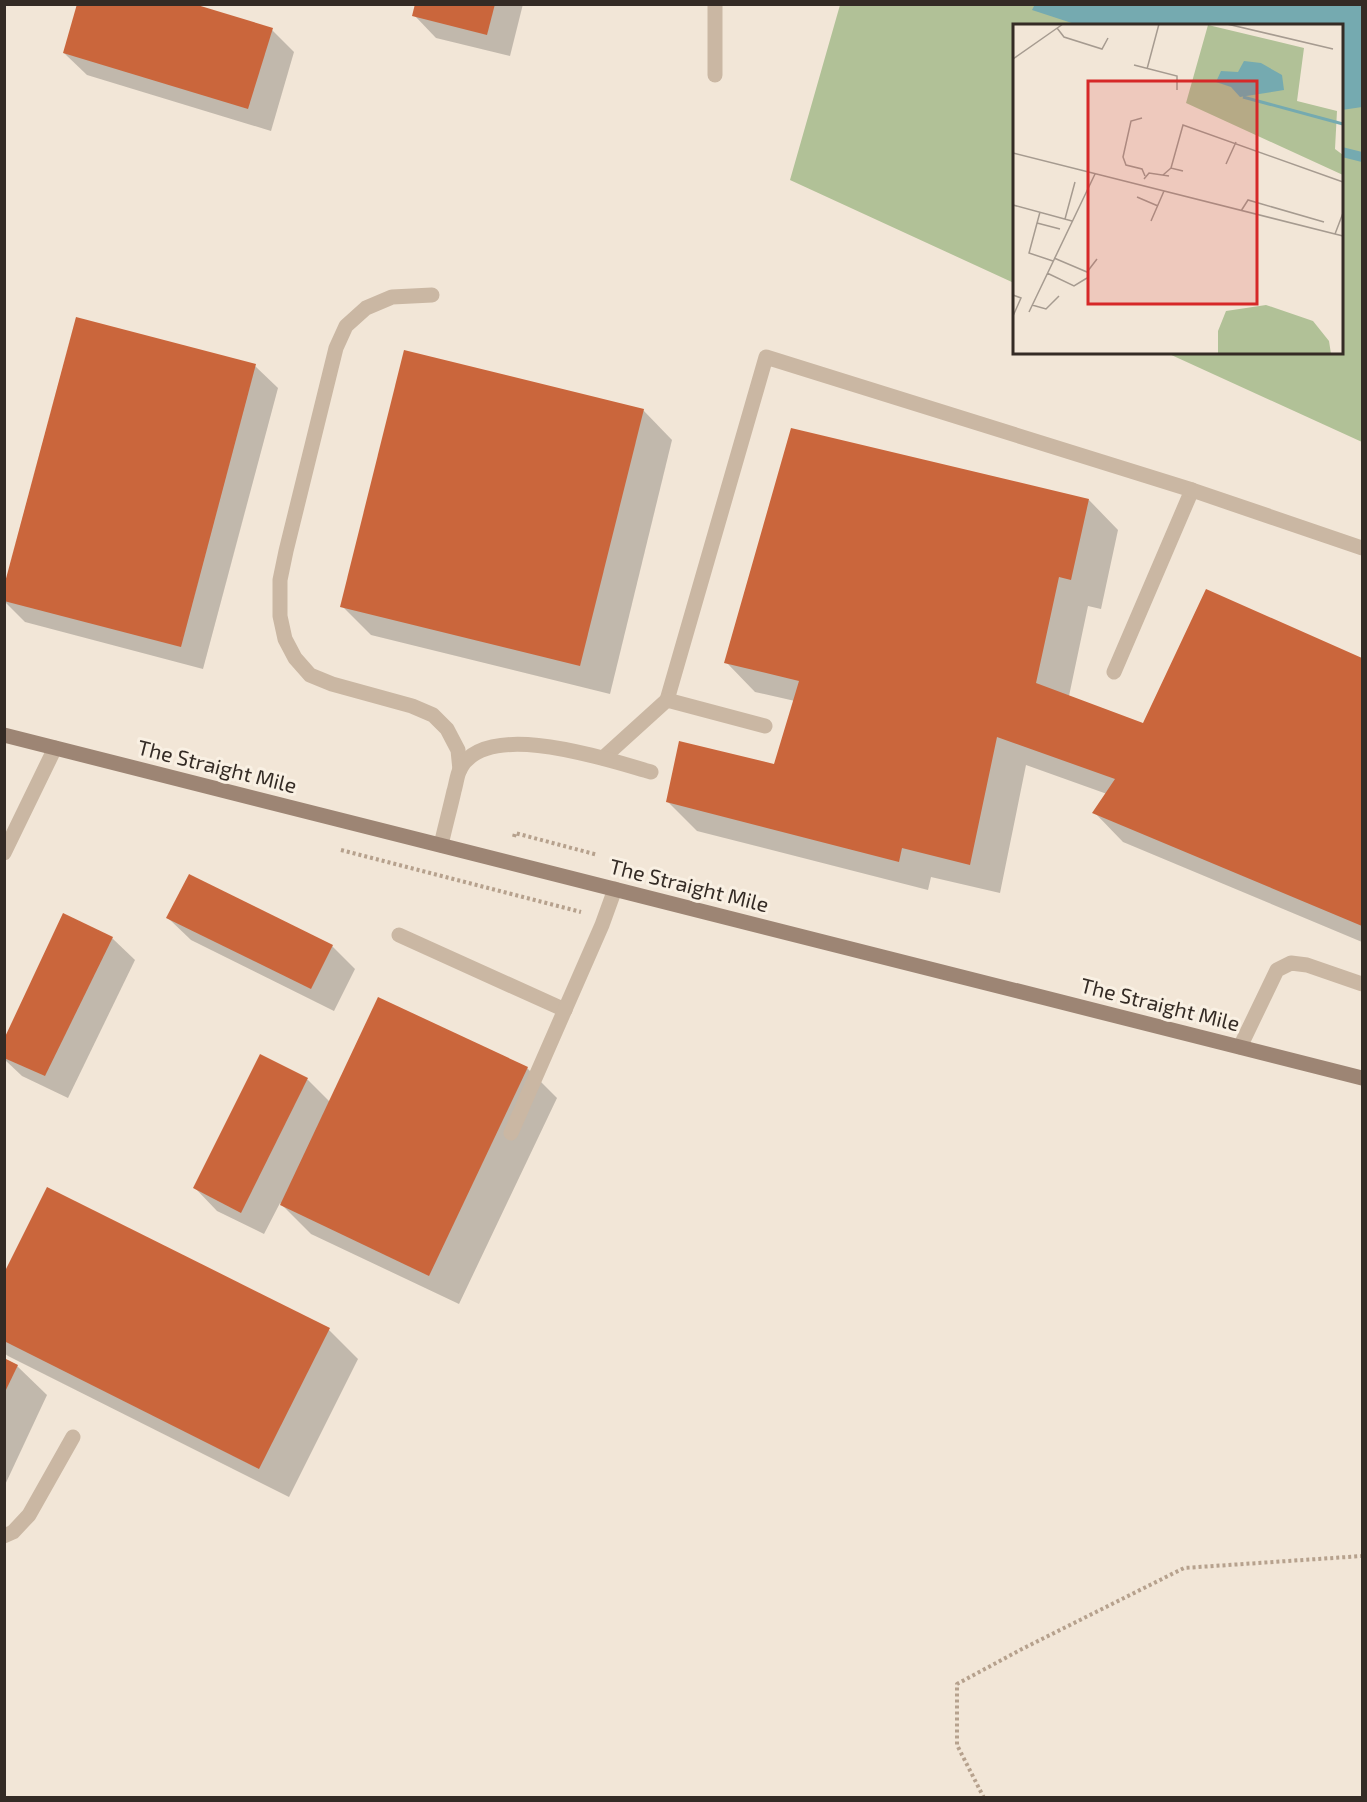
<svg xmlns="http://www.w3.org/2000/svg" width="1367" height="1802" viewBox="0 0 1367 1802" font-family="'Exo 2',sans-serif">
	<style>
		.green { fill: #b1c197 }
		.water { fill: #75aab0 }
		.shadow { fill: #0003 }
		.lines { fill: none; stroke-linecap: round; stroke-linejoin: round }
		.stream { stroke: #75aab0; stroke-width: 10 }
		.building { fill: #ca663c }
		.path { stroke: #b6a18d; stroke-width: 4; stroke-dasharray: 3 3; stroke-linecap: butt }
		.lane { stroke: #cab7a3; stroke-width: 15 }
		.street { stroke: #cab7a3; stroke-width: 15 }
		.secondary { stroke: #9d8574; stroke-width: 15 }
		.labels { text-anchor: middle; stroke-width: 6; stroke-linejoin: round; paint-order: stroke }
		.street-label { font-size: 21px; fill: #342b25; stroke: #f9f0e3 }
		.inset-river { fill: none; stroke: #75aab0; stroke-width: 3 }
		.inset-road { fill: none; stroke: #a69b90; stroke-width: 1.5 }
		.view { fill: #d62828; fill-opacity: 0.15; stroke: #d62828; stroke-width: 3 }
		.inset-edge { fill: none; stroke: #342b25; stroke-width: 3 }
	</style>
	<rect width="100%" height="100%" fill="#f2e6d7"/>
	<!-- green -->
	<path class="green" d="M 840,5 L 1362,5 L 1362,442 L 1167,353 L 1342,352 L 1342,26 L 1014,26 L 1014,283 L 790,180 Z"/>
	<!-- water -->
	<path class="water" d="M 1035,4 L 1362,5 L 1362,107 L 1342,110 L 1342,26 L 1081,26 L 1032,10 Z"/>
	<!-- shadow -->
	<g class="shadow">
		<path d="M 417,4 L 523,4 L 510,56 L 436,38 L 414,15 Z"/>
		<path d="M 272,30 L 294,52 L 271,131 L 87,75 L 64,53 Z"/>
		<path d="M 255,366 L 278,388 L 203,669 L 25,622 L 4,601 L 4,592 Z"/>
		<path d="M 643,410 L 672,440 L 610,694 L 371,635 L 342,606 Z"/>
		<path d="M 1089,500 L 1118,530 L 1101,609 L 1088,606 L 1069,696 L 1144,725 L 1207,591 L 1362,660 L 1362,942 L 1123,842 L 1094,812 L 1107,794 L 1026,765 L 1000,893 L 931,877 L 928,890 L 697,831 L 667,801 L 775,766 L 795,701 L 755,692 L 726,662 Z"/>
		<path d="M 189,876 L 332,946 L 355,969 L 334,1011 L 191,940 L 168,918 Z"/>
		<path d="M 112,938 L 135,960 L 68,1098 L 22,1076 L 4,1059 L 4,1042 Z"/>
		<path d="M 260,1056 L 308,1080 L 330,1102 L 527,1068 L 557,1098 L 459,1304 L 311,1234 L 280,1203 L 264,1234 L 217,1211 L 195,1188 Z"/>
		<path d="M 4,1275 L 329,1330 L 358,1359 L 289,1497 L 8,1356 L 4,1353 Z"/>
		<path d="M 4,1360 L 17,1366 L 47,1395 L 4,1487 Z"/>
	</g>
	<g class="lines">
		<!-- stream -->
		<path class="stream" d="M 1342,152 L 1362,157"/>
	</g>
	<!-- building -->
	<g class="building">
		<path d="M 77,4 L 194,4 L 273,28 L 248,109 L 63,53 Z"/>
		<path d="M 415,4 L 495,4 L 487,35 L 412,16 Z"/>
		<path d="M 76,317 L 256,364 L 181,647 L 4,601 L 4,586 Z"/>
		<path d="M 404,350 L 644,409 L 580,666 L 340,607 Z"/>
		<path d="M 791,428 L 1089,499 L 1071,580 L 1059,577 L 1036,683 L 1143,723 L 1206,589 L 1362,658 L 1362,926 L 1092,813 L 1115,779 L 997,737 L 970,865 L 902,848 L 899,862 L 666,802 L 679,741 L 774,764 L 799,681 L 724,663 Z"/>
		<path d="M 189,874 L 333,945 L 311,989 L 166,918 Z"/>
		<path d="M 63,913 L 113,937 L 45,1076 L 4,1058 L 4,1039 Z"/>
		<path d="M 378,997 L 528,1067 L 429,1276 L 280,1205 Z"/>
		<path d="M 260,1054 L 308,1078 L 241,1213 L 193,1188 Z"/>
		<path d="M 47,1187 L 330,1328 L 259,1469 L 4,1341 L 4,1273 Z"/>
		<path d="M 4,1358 L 18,1365 L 4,1394 Z"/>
	</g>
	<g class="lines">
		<!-- path -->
		<g class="path">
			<path d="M 514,837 L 515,833 L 598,855"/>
			<path d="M 341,850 L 581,912"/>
			<path d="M 984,1798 L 957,1745 L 957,1684 L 1022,1649 L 1184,1568 L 1362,1556"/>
		</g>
		<!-- lane -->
		<g class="lane">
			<path d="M 715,4 L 715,75"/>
			<path d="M 432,295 L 392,297 L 366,308 L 346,326 L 336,348 L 286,551 L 280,580 L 280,616 L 285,639 L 295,658 L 310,675 L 332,684 L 412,706 L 433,715 L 447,729 L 458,750 L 460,770"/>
			<path d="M 1114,672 L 1192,490"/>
			<path d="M 667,700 L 766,357 L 1192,490 L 1362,548"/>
			<path d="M 603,758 L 667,700 L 765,726"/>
			<path d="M 441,845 C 445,827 450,809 454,791 C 456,785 457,775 460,769 C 487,718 608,760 651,772"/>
			<path d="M 399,935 L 565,1010"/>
			<path d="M 1240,1047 L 1277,970 L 1291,963 L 1307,965 L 1362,984"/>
			<path d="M 511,1133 L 602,925 L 615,889"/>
			<path d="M 4,1536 L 13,1532 L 29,1515 L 73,1437"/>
		</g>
		<!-- street -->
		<path class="street" d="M 4,853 L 55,748"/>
		<!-- secondary -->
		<path class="secondary" d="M 4,735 L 1362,1078"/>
	</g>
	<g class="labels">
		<!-- street labels -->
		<g class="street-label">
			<text transform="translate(217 767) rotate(14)" y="7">The Straight Mile</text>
			<text transform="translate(689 886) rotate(14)" y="7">The Straight Mile</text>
			<text transform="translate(1160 1005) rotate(14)" y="7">The Straight Mile</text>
		</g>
	</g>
	<!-- overview -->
	<g transform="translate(1013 24)">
		<rect width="330" height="330" fill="#f2e6d7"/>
		<path d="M 195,1 L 291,24 L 284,77 L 324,87 L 322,125 L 330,131 L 330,151 L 173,79 ZM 253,281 L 300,297 L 316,317 L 318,330 L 205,330 L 205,307 L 213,287 Z" fill="#b1c197"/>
		<path d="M 231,37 L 248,39 L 269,51 L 271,66 L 227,73 L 218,63 L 203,58 L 208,47 L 225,48 Z" fill="#75aab0"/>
		<path class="inset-river" d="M 230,73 L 330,100"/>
		<path class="inset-road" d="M 214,0 L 320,25M 44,4 L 51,13 L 89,25 L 95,14M 0,35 L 50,0M 121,41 L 164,52 L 164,66M 134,45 L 146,0M 129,94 L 118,97 L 110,133 L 113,141 L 129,145 L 132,152M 0,129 L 330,212M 213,140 L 223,118M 158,144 L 170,101 L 330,158M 150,151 L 158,144 L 170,147M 131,155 L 136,149 L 156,152M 124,173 L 145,182M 0,181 L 59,197M 228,187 L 235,176 L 311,198M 27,188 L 16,229 L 40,237M 52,195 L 62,158M 138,197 L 151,167M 24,199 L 47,205M 322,210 L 330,189M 41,234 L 74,248 L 84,235M 34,249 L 61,262 L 74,254M 0,271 L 8,274 L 0,292M 19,281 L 33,285 L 46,272M 16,288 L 82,150"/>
		<path class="view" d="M 75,57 L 244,57 L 244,280 L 75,280 Z"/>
		<rect width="330" height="330" class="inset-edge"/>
	</g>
	<!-- border -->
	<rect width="1367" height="1802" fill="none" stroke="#342b25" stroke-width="12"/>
</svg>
